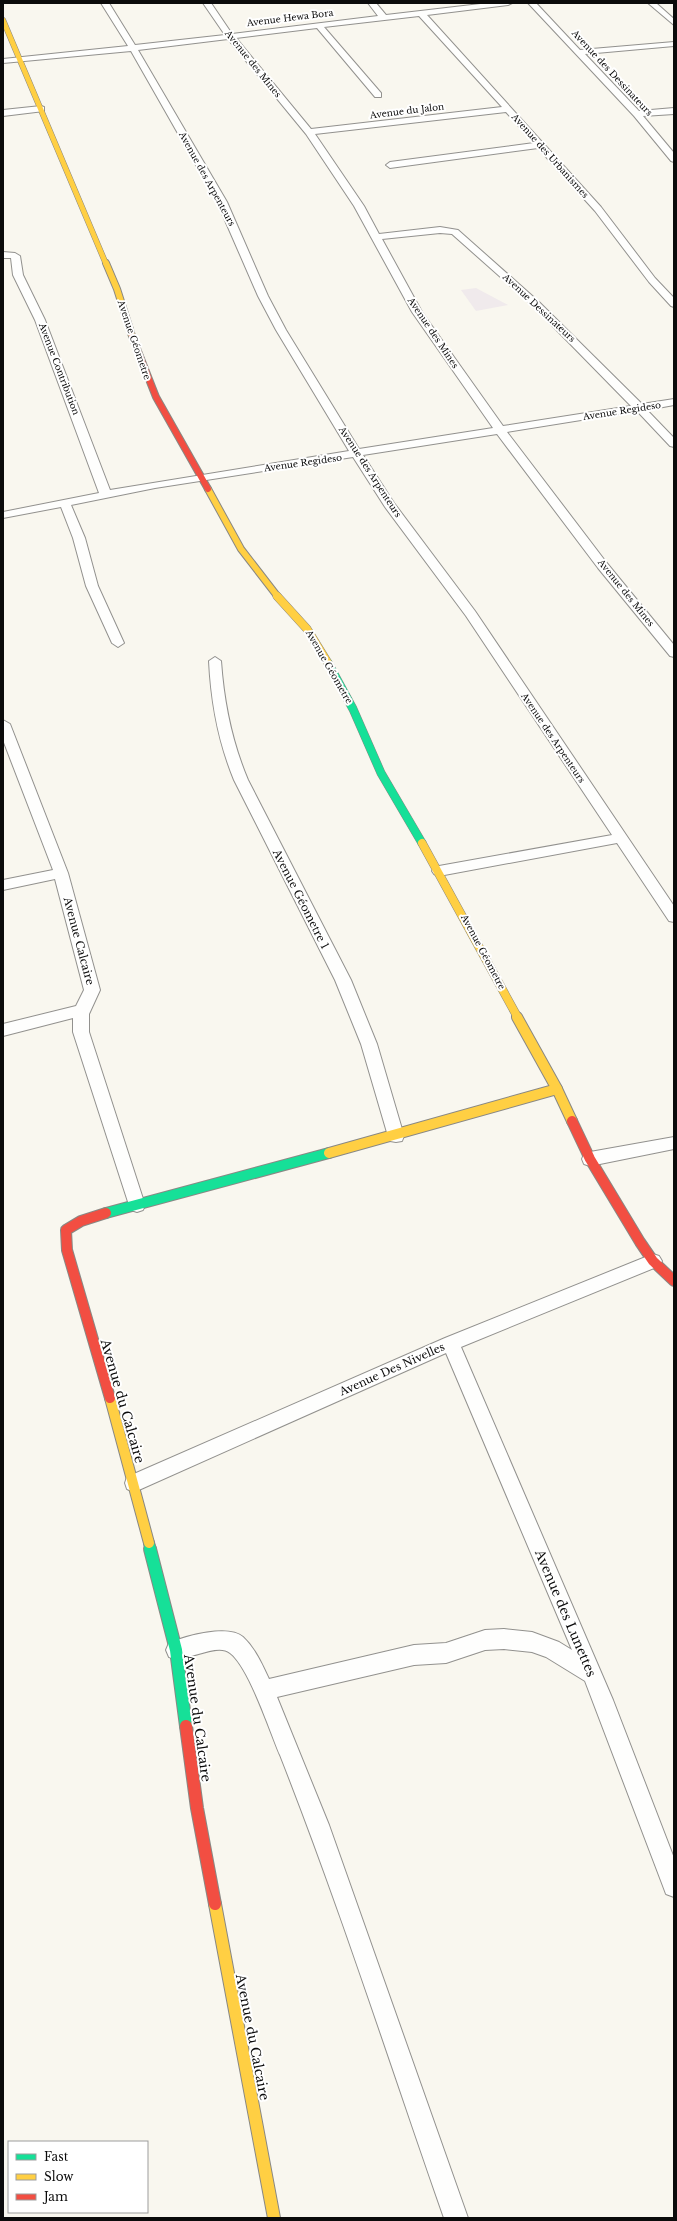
<svg xmlns="http://www.w3.org/2000/svg" width="677" height="2221" viewBox="0 0 677 2221" font-family="'Libre Baskerville',serif">
	<style>
		.industrial { fill: #f0eaec }
		.lines { fill: none; stroke-linecap: round; stroke-linejoin: round }
		.street-casing { stroke: #92918e; stroke-width: 2 }
		.fast-far2-casing { stroke: #898884; stroke-width: 9 }
		.fast-far1-casing { stroke: #898884; stroke-width: 12 }
		.fast-casing { stroke: #898884; stroke-width: 14 }
		.slow-far4-casing { stroke: #898884; stroke-width: 6 }
		.slow-far3-casing { stroke: #898884; stroke-width: 8 }
		.slow-far2-casing { stroke: #898884; stroke-width: 9 }
		.slow-far1-casing { stroke: #898884; stroke-width: 12 }
		.slow-casing { stroke: #898884; stroke-width: 14 }
		.jam-far2-casing { stroke: #898884; stroke-width: 8 }
		.jam-far1-casing { stroke: #898884; stroke-width: 12 }
		.jam-casing { stroke: #898884; stroke-width: 14 }
		.street { fill: #fefefd; fill-rule: evenodd }
		.fast-far2 { stroke: #16e098; stroke-width: 8 }
		.fast-far1 { stroke: #16e098; stroke-width: 10 }
		.fast { stroke: #16e098; stroke-width: 12 }
		.slow-far4 { stroke: #ffcf43; stroke-width: 5 }
		.slow-far3 { stroke: #ffcf43; stroke-width: 6 }
		.slow-far2 { stroke: #ffcf43; stroke-width: 8 }
		.slow-far1 { stroke: #ffcf43; stroke-width: 10 }
		.slow { stroke: #ffcf43; stroke-width: 12 }
		.jam-far2 { stroke: #f24e42; stroke-width: 6 }
		.jam-far1 { stroke: #f24e42; stroke-width: 10 }
		.jam { stroke: #f24e42; stroke-width: 12 }
		.labels { text-anchor: middle; stroke-width: 4; stroke-linejoin: round; paint-order: stroke }
		.far-street-label { font-size: 9px; fill: #0b0b0b; stroke: #fff }
		.street-label { font-size: 11px; fill: #0b0b0b; stroke: #fff }
		.near-street-label { font-size: 13px; fill: #0b0b0b; stroke: #fff }
	</style>
	<rect width="100%" height="100%" fill="#f9f7ef"/>
	<!-- industrial -->
	<path class="industrial" d="M 476,288 L 508,305 L 476,311 L 461,290 Z"/>
	<g class="lines">
		<defs>
			<g id="street">
				<path d="M 101,3 L 109,3 L 135,45 L 225,35 L 203,3 L 211,3 L 232,34 L 378,16 L 368,3 L 376,3 L 386,15 L 489,3 L 512,3 L 508,5 L 427,15 L 601,207 L 655,278 L 674,298 L 674,307 L 671,306 L 649,282 L 595,211 L 538,148 L 390,168 L 386,165 L 390,162 L 534,143 L 506,112 L 315,134 L 364,206 L 379,234 L 440,227 L 458,230 L 538,301 L 642,404 L 674,399 L 674,405 L 647,410 L 674,438 L 674,447 L 670,446 L 637,411 L 507,432 L 606,562 L 674,645 L 674,657 L 670,656 L 598,568 L 497,434 L 363,455 L 394,503 L 475,611 L 674,906 L 674,922 L 669,921 L 617,843 L 439,876 L 434,874 L 432,871 L 434,868 L 439,866 L 612,835 L 466,616 L 385,507 L 353,457 L 155,488 L 71,505 L 85,538 L 98,586 L 124,643 L 118,647 L 112,643 L 86,586 L 73,538 L 61,507 L 3,518 L 3,512 L 99,493 L 35,320 L 13,275 L 11,258 L 3,258 L 3,252 L 15,253 L 20,256 L 23,275 L 45,320 L 110,490 L 349,451 L 276,330 L 258,296 L 217,202 L 131,51 L 3,63 L 3,59 L 128,46 ZM 419,16 L 502,107 L 311,129 L 236,38 L 317,28 L 375,97 L 381,97 L 381,93 L 324,27 ZM 228,39 L 306,134 L 354,206 L 412,312 L 493,428 L 359,449 L 286,330 L 268,296 L 227,202 L 138,50 ZM 440,233 L 452,234 L 532,305 L 631,406 L 503,426 L 422,312 L 382,239 Z"/>
				<path d="M 528,3 L 536,3 L 580,50 L 674,42 L 674,46 L 585,54 L 639,111 L 674,108 L 674,114 L 643,116 L 674,153 L 674,162 L 671,161 L 634,116 Z"/>
				<path d="M 648,3 L 656,3 L 674,19 L 674,25 Z"/>
				<path d="M 41,106 L 44,107 L 44,111 L 3,116 L 3,110 Z"/>
				<path d="M 215,657 L 221,661 C 224,703 232,742 248,780 L 351,980 L 377,1044 L 404,1136 L 402,1141 L 396,1142 L 390,1141 L 388,1136 L 361,1044 L 335,980 L 234,780 C 218,741 211,702 209,661 Z"/>
				<path d="M 3,720 L 10,724 L 68,873 L 100,990 L 89,1014 L 89,1032 L 145,1205 L 143,1210 L 137,1212 L 131,1210 L 129,1205 L 73,1032 L 73,1018 L 3,1036 L 3,1024 L 76,1006 L 84,990 L 55,879 L 3,890 L 3,880 L 53,870 L 3,740 Z"/>
				<path d="M 674,1137 L 674,1149 L 590,1166 L 584,1164 L 582,1159 L 584,1154 L 590,1152 Z"/>
				<path d="M 653,1254 L 659,1256 L 662,1261 L 659,1266 L 461,1347 L 613,1700 L 674,1858 L 674,1897 L 666,1894 L 663,1886 L 585,1681 L 546,1657 L 532,1652 L 504,1649 L 485,1650 L 446,1663 L 414,1665 L 277,1697 L 329,1825 L 468,2218 L 444,2218 C 390,2064 340,1907 280,1755 C 270,1732 249,1667 230,1653 C 216,1642 186,1664 169,1657 L 166,1650 L 169,1643 C 186,1636 228,1624 243,1637 C 255,1648 262,1664 269,1679 L 414,1645 L 446,1643 L 485,1630 L 504,1629 L 532,1632 L 559,1642 L 572,1650 L 446,1353 L 141,1489 L 134,1492 L 127,1489 L 125,1483 L 127,1477 L 445,1338 Z"/>
			</g>
			<path id="fast-far2" d="M 328,663 L 353,709 L 381,773 L 422,843"/>
			<g id="fast-far1">
				<path d="M 106,1213 L 329,1153"/>
				<path d="M 149,1543 L 151,1550"/>
			</g>
			<path id="fast" d="M 150,1549 L 176,1650 L 186,1726"/>
			<path id="slow-far4" d="M 3,20 L 106,264"/>
			<g id="slow-far3">
				<path d="M 106,263 L 117,289 L 132,336"/>
				<path d="M 208,489 L 241,549 L 278,597"/>
			</g>
			<g id="slow-far2">
				<path d="M 277,596 L 307,629 L 328,663"/>
				<path d="M 422,843 L 518,1018"/>
			</g>
			<g id="slow-far1">
				<path d="M 517,1017 L 557,1089 L 572,1121"/>
				<path d="M 329,1153 L 557,1089"/>
				<path d="M 110,1398 L 149,1543"/>
			</g>
			<path id="slow" d="M 215,1904 L 274,2218"/>
			<path id="jam-far2" d="M 132,336 L 156,397 L 208,489"/>
			<g id="jam-far1">
				<path d="M 572,1121 L 590,1159 L 640,1242 L 653,1261 L 674,1281"/>
				<path d="M 106,1213 L 81,1221 L 66,1230 L 67,1250 L 110,1398"/>
			</g>
			<path id="jam" d="M 186,1726 L 197,1808 L 215,1904"/>
		</defs>
		<!-- street casing -->
		<use href="#street" class="street-casing"/>
		<!-- fast-far2 casing -->
		<use href="#fast-far2" class="fast-far2-casing"/>
		<!-- fast-far1 casing -->
		<use href="#fast-far1" class="fast-far1-casing"/>
		<!-- fast casing -->
		<use href="#fast" class="fast-casing"/>
		<!-- slow-far4 casing -->
		<use href="#slow-far4" class="slow-far4-casing"/>
		<!-- slow-far3 casing -->
		<use href="#slow-far3" class="slow-far3-casing"/>
		<!-- slow-far2 casing -->
		<use href="#slow-far2" class="slow-far2-casing"/>
		<!-- slow-far1 casing -->
		<use href="#slow-far1" class="slow-far1-casing"/>
		<!-- slow casing -->
		<use href="#slow" class="slow-casing"/>
		<!-- jam-far2 casing -->
		<use href="#jam-far2" class="jam-far2-casing"/>
		<!-- jam-far1 casing -->
		<use href="#jam-far1" class="jam-far1-casing"/>
		<!-- jam casing -->
		<use href="#jam" class="jam-casing"/>
		<!-- street -->
		<use href="#street" class="street"/>
		<!-- fast-far2 -->
		<use href="#fast-far2" class="fast-far2"/>
		<!-- fast-far1 -->
		<use href="#fast-far1" class="fast-far1"/>
		<!-- fast -->
		<use href="#fast" class="fast"/>
		<!-- slow-far4 -->
		<use href="#slow-far4" class="slow-far4"/>
		<!-- slow-far3 -->
		<use href="#slow-far3" class="slow-far3"/>
		<!-- slow-far2 -->
		<use href="#slow-far2" class="slow-far2"/>
		<!-- slow-far1 -->
		<use href="#slow-far1" class="slow-far1"/>
		<!-- slow -->
		<use href="#slow" class="slow"/>
		<!-- jam-far2 -->
		<use href="#jam-far2" class="jam-far2"/>
		<!-- jam-far1 -->
		<use href="#jam-far1" class="jam-far1"/>
		<!-- jam -->
		<use href="#jam" class="jam"/>
	</g>
	<g class="labels">
		<!-- far-street labels -->
		<g class="far-street-label">
			<text transform="translate(290 18) rotate(-7)" y="3">Avenue Hewa Bora</text>
			<text transform="translate(253 64) rotate(51)" y="3">Avenue des Mines</text>
			<text transform="translate(612 73) rotate(47)" y="3">Avenue des Dessinateurs</text>
			<text transform="translate(407 111) rotate(-7)" y="3">Avenue du Jalon</text>
			<text transform="translate(550 156) rotate(48)" y="3">Avenue des Urbanismes</text>
			<text transform="translate(207 179) rotate(61)" y="3">Avenue des Arpenteurs</text>
			<text transform="translate(539 308) rotate(43)" y="3">Avenue Dessinateurs</text>
			<text transform="translate(433 333) rotate(56)" y="3">Avenue des Mines</text>
			<text transform="translate(134 340) rotate(71)" y="3">Avenue Géometre</text>
			<text transform="translate(59 369) rotate(69)" y="3">Avenue Contribution</text>
			<text transform="translate(622 411) rotate(-9)" y="3">Avenue Regideso</text>
			<text transform="translate(303 463) rotate(-8)" y="3">Avenue Regideso</text>
			<text transform="translate(370 472) rotate(57)" y="3">Avenue des Arpenteurs</text>
			<text transform="translate(626 593) rotate(51)" y="3">Avenue des Mines</text>
			<text transform="translate(329 667) rotate(60)" y="3">Avenue Géometre</text>
			<text transform="translate(553 738) rotate(56)" y="3">Avenue des Arpenteurs</text>
			<text transform="translate(483 952) rotate(62)" y="3">Avenue Géometre</text>
		</g>
		<!-- street labels -->
		<g class="street-label">
			<text transform="translate(301 899) rotate(63)" y="4">Avenue Géometre 1</text>
			<text transform="translate(79 941) rotate(75)" y="4">Avenue Calcaire</text>
			<text transform="translate(392 1369) rotate(-24)" y="4">Avenue Des Nivelles</text>
		</g>
		<!-- near-street labels -->
		<g class="near-street-label">
			<text transform="translate(123 1401) rotate(74)" y="5">Avenue du Calcaire</text>
			<text transform="translate(566 1613) rotate(67)" y="5">Avenue des Lunettes</text>
			<text transform="translate(198 1718) rotate(82)" y="5">Avenue du Calcaire</text>
			<text transform="translate(253 2037) rotate(79)" y="5">Avenue du Calcaire</text>
		</g>
	</g>
	<!-- border -->
	<rect width="677" height="2221" fill="none" stroke="#0b0b0b" stroke-width="8"/>
	<!-- legend -->
	<rect x="8" y="2141" width="140" height="72" fill="#ffffff" stroke="#9d9d9d"/>
	<rect x="16" y="2154" width="20" height="6" fill="#16e098" stroke="#9d9d9d"/>
	<text x="44" y="2161" font-size="12" fill="#0b0b0b">Fast</text>
	<rect x="16" y="2174" width="20" height="6" fill="#ffcf43" stroke="#9d9d9d"/>
	<text x="44" y="2181" font-size="12" fill="#0b0b0b">Slow</text>
	<rect x="16" y="2194" width="20" height="6" fill="#f24e42" stroke="#9d9d9d"/>
	<text x="44" y="2201" font-size="12" fill="#0b0b0b">Jam</text>
</svg>
